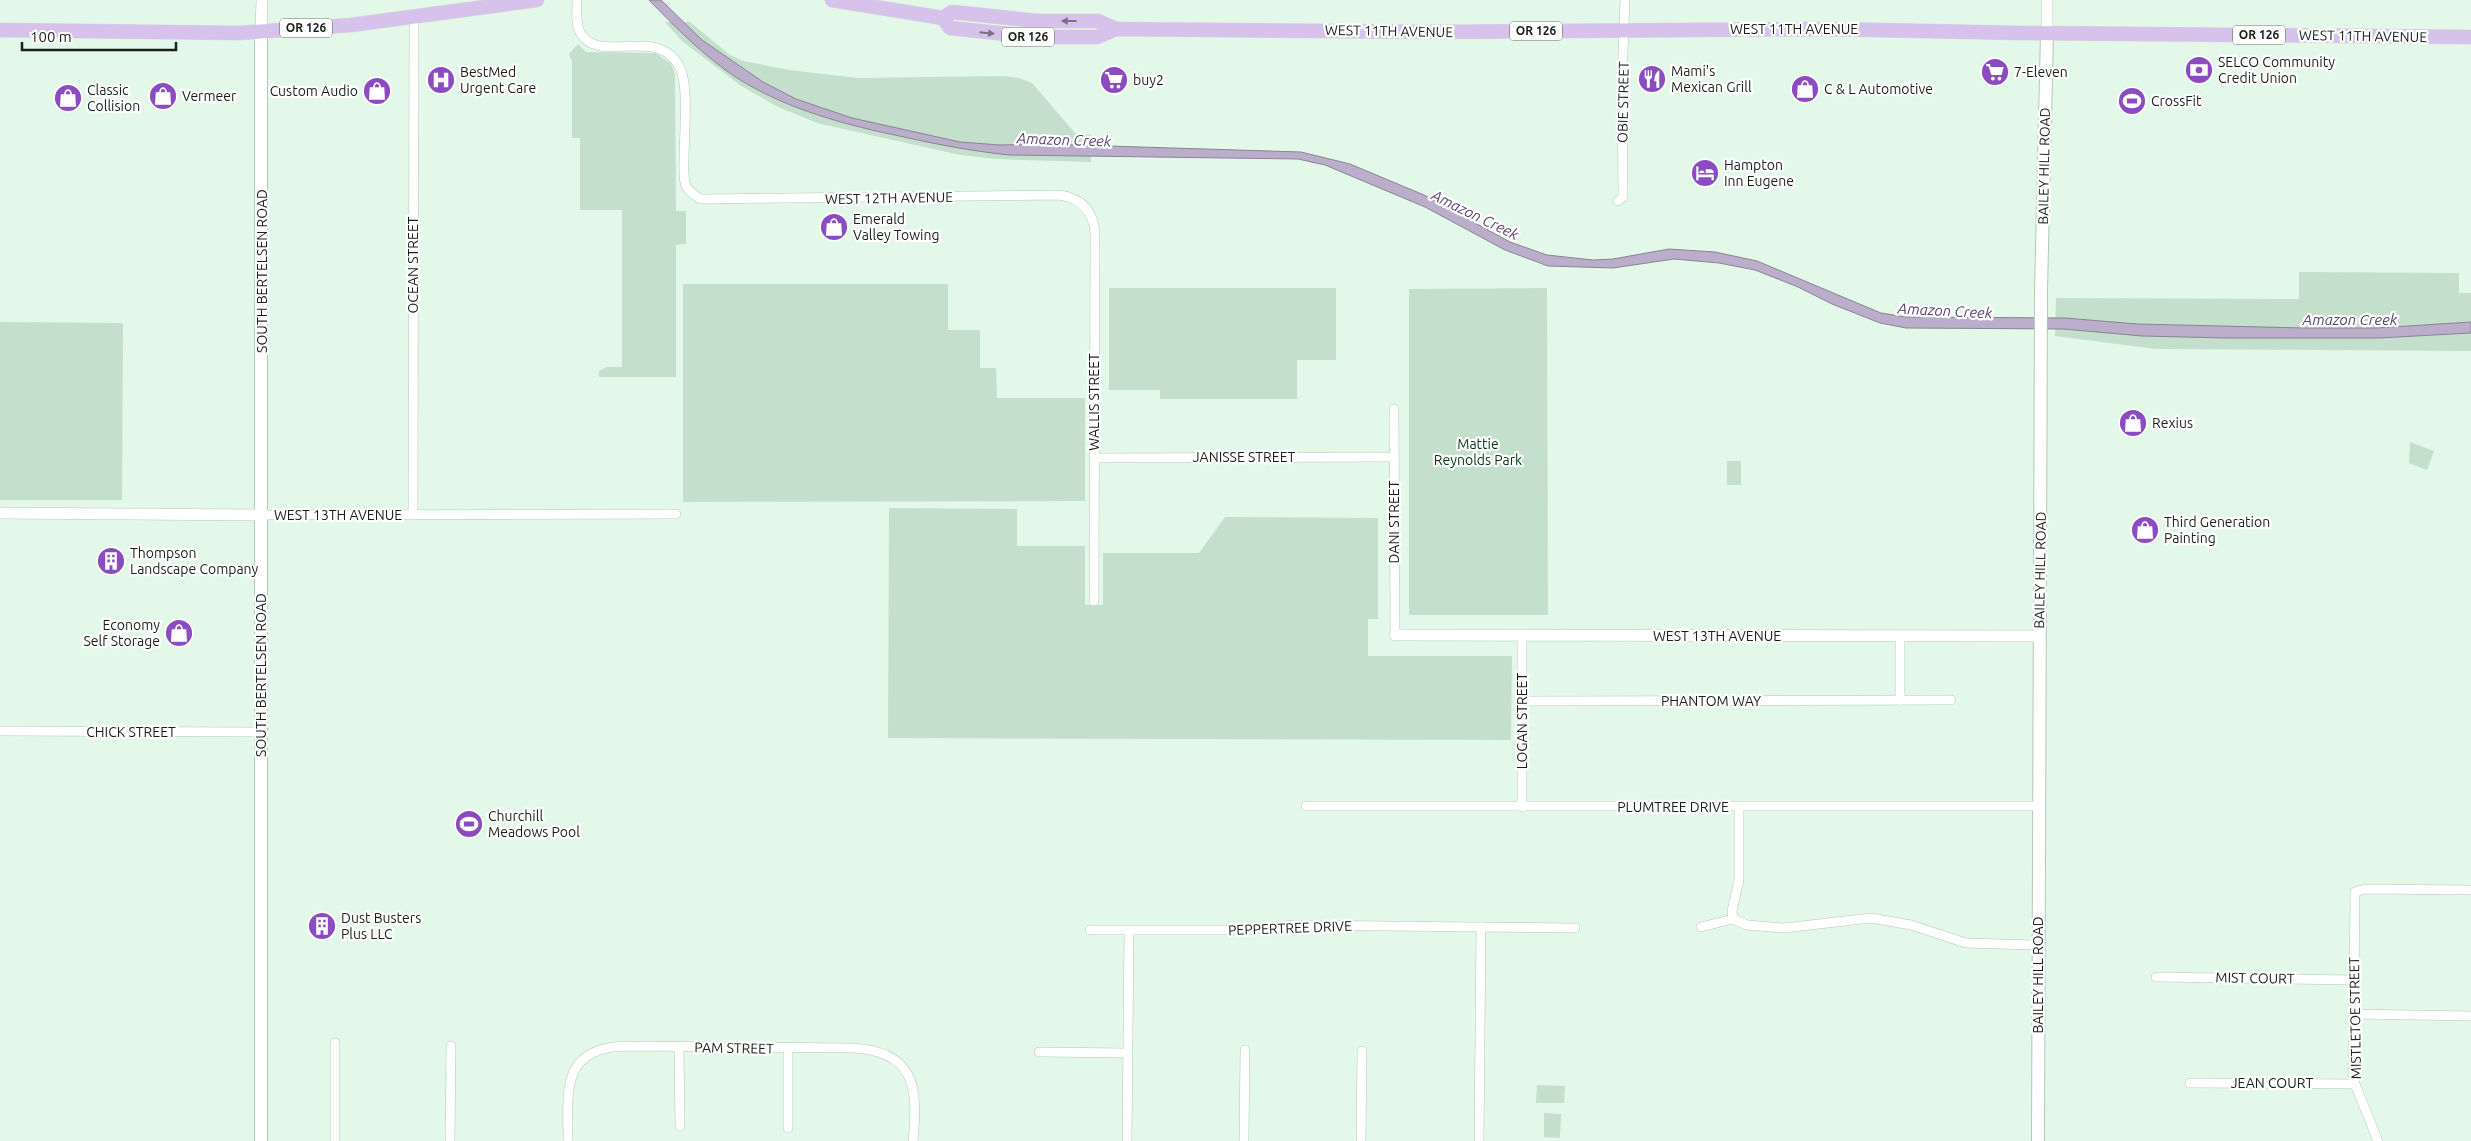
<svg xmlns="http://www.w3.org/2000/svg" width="2471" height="1141" viewBox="0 0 2471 1141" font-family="Ubuntu,sans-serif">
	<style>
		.green { fill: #c4dfcb }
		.water { fill: #bbaeca; stroke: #8a8396 }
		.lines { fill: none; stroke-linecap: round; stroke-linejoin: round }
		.minor-casing { stroke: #b4c7b8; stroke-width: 10 }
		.tertiary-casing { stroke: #b4c7b8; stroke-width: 12 }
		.secondary-casing { stroke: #b4c7b8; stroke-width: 14 }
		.primary-casing { stroke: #dadbdb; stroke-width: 15 }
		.minor { stroke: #fff; stroke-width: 9 }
		.tertiary { stroke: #fff; stroke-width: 11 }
		.secondary { stroke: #fff; stroke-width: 12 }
		.primary { stroke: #d6c2ea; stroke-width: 14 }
		.oneway { fill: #787182 }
		.labels { text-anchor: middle; stroke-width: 4.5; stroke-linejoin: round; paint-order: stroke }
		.shield { fill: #fff; stroke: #5e635f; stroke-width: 1 }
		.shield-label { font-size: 12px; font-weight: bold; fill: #19201b }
		.street-label { font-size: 14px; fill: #19201b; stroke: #fff }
		.poi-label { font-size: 14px; fill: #19201b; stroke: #fff; text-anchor: start }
		.park-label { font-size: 14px; fill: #043519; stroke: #fff }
		.water-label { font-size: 15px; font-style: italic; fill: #5a4670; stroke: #fff }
	</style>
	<rect width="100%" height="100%" fill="#e4f8e9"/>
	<!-- green -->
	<g class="green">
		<path d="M 665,22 L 690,22 L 730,55 L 743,61 L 789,70 L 858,78 L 1003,76 L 1019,78 L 1032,83 L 1075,133 L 1091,135 L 1091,162 L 996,159 L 960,155 L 817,123 L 776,106 L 740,85 L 682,41 Z"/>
		<path d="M 578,44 L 586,52 L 656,53 L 671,64 L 675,74 L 676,211 L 686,211 L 686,244 L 676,245 L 676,377 L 599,377 L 599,371 L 607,367 L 622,367 L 622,210 L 580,210 L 580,138 L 572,138 L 572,62 L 569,54 Z"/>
		<path d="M 2299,272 L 2459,273 L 2459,293 L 2471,293 L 2471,351 L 2156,349 L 2055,336 L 2056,298 L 2299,299 Z"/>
		<path d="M 683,284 L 948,284 L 948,330 L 980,330 L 980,368 L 996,368 L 997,398 L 1085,398 L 1085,501 L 683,502 Z"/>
		<path d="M 1109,288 L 1336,288 L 1336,360 L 1297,360 L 1297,399 L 1160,399 L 1160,390 L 1109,390 Z"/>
		<path d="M 1547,288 L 1548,615 L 1409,615 L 1409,289 Z"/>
		<path d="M 0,322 L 123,323 L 122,500 L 0,500 Z"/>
		<path d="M 2410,442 L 2434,451 L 2427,470 L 2409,463 Z"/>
		<rect x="1727" y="461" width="14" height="24"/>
		<path d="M 889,508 L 1017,509 L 1017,546 L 1085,546 L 1085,605 L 1103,605 L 1103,553 L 1199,553 L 1225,517 L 1378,518 L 1378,619 L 1368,619 L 1368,656 L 1512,656 L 1511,740 L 888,738 Z"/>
		<path d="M 1537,1085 L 1565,1086 L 1564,1103 L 1536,1103 Z"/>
		<path d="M 1544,1113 L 1561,1114 L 1560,1138 L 1544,1137 Z"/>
	</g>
	<!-- water -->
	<path class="water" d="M 649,0 L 661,0 L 702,40 L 763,82 L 796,99 L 852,118 L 960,142 L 1000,145 L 1044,144 L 1301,152 L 1350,164 L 1424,195 L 1510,242 L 1547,255 L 1593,260 L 1613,259 L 1669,249 L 1715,252 L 1757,261 L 1881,313 L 1906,317 L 2065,318 L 2137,324 L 2304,328 L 2376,328 L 2471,322 L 2471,333 L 2379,338 L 2227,338 L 2142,336 L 2063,329 L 1906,328 L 1880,323 L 1832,304 L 1798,287 L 1755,270 L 1719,263 L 1674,259 L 1613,268 L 1548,266 L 1505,250 L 1425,207 L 1325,165 L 1298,159 L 1009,155 C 972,151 940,145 904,137 C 846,125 788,110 737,78 C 705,57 676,28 649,0 Z"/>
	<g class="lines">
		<defs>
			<g id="minor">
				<path d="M 577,0 C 577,10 575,25 581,34 C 600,65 659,24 680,68 C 689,86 684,137 684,160 C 684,168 683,178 686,186 C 689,192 695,195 700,199 L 1059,195 C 1082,198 1094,211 1095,235 L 1094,601"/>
				<path d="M 1618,201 L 1623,197 L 1622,78 L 1625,0"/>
				<path d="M 1394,409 L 1395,635"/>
				<path d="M 1094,458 L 1394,457"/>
				<path d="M 261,515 L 676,514"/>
				<path d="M 413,515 L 414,16"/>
				<path d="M 1522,635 L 1522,807"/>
				<path d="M 1900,700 L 1900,636"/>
				<path d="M 1522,701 L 1951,700"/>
				<path d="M 0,731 L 261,732"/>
				<path d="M 1306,806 L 2039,806"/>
				<path d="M 1733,919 L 1732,911 L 1739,880 L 1739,807"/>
				<path d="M 1701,927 L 1733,919 L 1747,925 L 1784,928 L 1871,918 L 1911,925 L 1966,943 L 2038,945"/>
				<path d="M 1090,930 L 1245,930 L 1294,925 L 1575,928"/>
				<path d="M 2156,977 L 2354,980"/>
				<path d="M 2353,1014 L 2471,1016"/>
				<path d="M 335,1043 L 335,1141"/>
				<path d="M 679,1047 L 680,1126"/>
				<path d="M 788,1048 L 788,1128"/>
				<path d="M 1039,1052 L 1127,1053"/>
				<path d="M 2190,1083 L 2355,1084"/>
				<path d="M 450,1141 L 451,1046"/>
				<path d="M 568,1141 C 568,1092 560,1049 624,1046 L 852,1048 C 916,1051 918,1088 913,1141"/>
				<path d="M 1127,1141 L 1129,931"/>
				<path d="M 1244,1141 L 1245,1050"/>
				<path d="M 1361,1141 L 1362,1051"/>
				<path d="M 1479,1141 L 1481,927"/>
				<path d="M 2378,1141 L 2355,1084 L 2353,1071 L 2355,892 L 2365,889 L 2471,890"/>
			</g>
			<g id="tertiary">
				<path d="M 261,31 L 262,0"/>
				<path d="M 2047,33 L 2047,0"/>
				<path d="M 0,513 L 261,515"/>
				<path d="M 1395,635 L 2039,636"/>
			</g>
			<g id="secondary">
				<path d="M 261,1141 L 261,31"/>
				<path d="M 2038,1141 L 2041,291 L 2047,33"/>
			</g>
			<g id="primary">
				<path d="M 832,0 L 943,18 L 950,28 L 1036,37 L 1097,37 L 1116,29 L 1435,32 L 1829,29 L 2020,33 L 2471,37"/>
				<path d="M 943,18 L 952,12 L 1038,21 L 1098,21 L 1116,29"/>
				<path d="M 0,30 L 240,33 L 351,25 L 537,0"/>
			</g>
		</defs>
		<!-- minor casing -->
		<use href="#minor" class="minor-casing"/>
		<!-- tertiary casing -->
		<use href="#tertiary" class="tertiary-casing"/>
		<!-- secondary casing -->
		<use href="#secondary" class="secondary-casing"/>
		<!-- primary casing -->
		<use href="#primary" class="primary-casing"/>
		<!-- minor -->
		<use href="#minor" class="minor"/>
		<!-- tertiary -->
		<use href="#tertiary" class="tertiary"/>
		<!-- secondary -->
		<use href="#secondary" class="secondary"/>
		<!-- primary -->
		<use href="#primary" class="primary"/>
	</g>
	<!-- one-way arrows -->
	<defs><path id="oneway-solid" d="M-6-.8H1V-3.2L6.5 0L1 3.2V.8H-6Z" transform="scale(1.25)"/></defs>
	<g class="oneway">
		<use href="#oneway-solid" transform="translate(1069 21) rotate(180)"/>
		<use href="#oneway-solid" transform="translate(987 33) rotate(6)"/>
	</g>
	<!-- icons -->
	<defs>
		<symbol id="bank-disc" viewBox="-11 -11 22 22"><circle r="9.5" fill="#8b4cc1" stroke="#fff"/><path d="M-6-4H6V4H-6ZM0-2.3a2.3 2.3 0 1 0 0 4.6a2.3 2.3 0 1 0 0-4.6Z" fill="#fff"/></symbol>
		<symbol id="supermarket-disc" viewBox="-11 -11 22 22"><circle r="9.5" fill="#8b4cc1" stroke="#fff"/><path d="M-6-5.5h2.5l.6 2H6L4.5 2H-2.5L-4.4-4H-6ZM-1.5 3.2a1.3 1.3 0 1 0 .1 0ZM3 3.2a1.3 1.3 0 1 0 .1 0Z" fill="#fff"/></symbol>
		<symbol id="restaurant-disc" viewBox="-11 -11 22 22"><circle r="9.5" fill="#8b4cc1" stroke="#fff"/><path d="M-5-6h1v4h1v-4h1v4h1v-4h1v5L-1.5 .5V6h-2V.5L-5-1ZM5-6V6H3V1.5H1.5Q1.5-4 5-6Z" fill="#fff"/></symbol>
		<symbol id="hospital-disc" viewBox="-11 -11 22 22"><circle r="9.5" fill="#8b4cc1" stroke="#fff"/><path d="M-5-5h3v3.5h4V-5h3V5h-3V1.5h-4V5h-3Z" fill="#fff"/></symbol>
		<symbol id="shop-disc" viewBox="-11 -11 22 22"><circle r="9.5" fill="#8b4cc1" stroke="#fff"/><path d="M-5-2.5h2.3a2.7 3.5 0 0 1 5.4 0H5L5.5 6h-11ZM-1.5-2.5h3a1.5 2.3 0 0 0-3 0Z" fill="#fff"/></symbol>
		<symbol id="stadium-disc" viewBox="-11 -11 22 22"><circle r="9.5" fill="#8b4cc1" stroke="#fff"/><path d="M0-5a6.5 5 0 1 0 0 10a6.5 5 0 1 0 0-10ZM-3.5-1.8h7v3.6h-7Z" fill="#fff"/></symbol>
		<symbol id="hotel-disc" viewBox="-11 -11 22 22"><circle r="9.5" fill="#8b4cc1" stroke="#fff"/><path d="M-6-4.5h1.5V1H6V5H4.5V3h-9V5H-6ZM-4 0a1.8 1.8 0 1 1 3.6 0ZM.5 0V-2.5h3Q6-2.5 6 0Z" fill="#fff"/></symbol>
		<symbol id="building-disc" viewBox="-11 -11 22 22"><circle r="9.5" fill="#8b4cc1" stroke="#fff"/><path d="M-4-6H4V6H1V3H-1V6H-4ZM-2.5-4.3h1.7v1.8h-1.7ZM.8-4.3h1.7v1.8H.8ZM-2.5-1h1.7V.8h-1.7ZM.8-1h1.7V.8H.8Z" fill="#fff"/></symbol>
	</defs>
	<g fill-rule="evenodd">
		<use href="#bank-disc" x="2183" y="54" width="32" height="32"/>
		<use href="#supermarket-disc" x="1979" y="56" width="32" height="32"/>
		<use href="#restaurant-disc" x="1636" y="63" width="32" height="32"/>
		<use href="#hospital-disc" x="425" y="64" width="32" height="32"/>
		<use href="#supermarket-disc" x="1098" y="64" width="32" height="32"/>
		<use href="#shop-disc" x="1789" y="73" width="32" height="32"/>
		<use href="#shop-disc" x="361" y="75" width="32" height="32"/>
		<use href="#shop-disc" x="147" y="80" width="32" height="32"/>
		<use href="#shop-disc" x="52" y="82" width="32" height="32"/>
		<use href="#stadium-disc" x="2116" y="85" width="32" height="32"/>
		<use href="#hotel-disc" x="1689" y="157" width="32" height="32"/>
		<use href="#shop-disc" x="818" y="211" width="32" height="32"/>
		<use href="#shop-disc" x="2117" y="407" width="32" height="32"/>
		<use href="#shop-disc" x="2129" y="514" width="32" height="32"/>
		<use href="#building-disc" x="95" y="545" width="32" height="32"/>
		<use href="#shop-disc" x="163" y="617" width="32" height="32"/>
		<use href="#stadium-disc" x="453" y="808" width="32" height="32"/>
		<use href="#building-disc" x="306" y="910" width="32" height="32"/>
	</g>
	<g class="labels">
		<!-- shield labels -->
		<g class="shield">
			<rect x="280" y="18.5" width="52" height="19" rx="4"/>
			<rect x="1510" y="21.5" width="52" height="19" rx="4"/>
			<rect x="2233" y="25.5" width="52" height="19" rx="4"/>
			<rect x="1002" y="27.5" width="52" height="19" rx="4"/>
		</g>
		<g class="shield-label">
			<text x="306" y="32">OR 126</text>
			<text x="1536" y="35">OR 126</text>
			<text x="2259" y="39">OR 126</text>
			<text x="1028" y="41">OR 126</text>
		</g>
		<!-- street labels -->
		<g class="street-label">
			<text x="1794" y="34">WEST 11TH AVENUE</text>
			<text transform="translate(1389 31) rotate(1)" y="5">WEST 11TH AVENUE</text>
			<text transform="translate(2363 36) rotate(1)" y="5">WEST 11TH AVENUE</text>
			<text transform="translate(1623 102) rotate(-89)" y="5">OBIE STREET</text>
			<text transform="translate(2044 166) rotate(-89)" y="5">BAILEY HILL ROAD</text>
			<text transform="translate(889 198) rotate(-1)" y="5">WEST 12TH AVENUE</text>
			<text transform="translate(413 265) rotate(-90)" y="5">OCEAN STREET</text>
			<text transform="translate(262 271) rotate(-90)" y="5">SOUTH BERTELSEN ROAD</text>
			<text transform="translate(1094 402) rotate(-90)" y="5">WALLIS STREET</text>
			<text x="1244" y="462">JANISSE STREET</text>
			<text x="338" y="520">WEST 13TH AVENUE</text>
			<text transform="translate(1394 522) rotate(-90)" y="5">DANI STREET</text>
			<text transform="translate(2040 570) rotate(-89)" y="5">BAILEY HILL ROAD</text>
			<text x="1717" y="641">WEST 13TH AVENUE</text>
			<text transform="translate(261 675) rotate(-90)" y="5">SOUTH BERTELSEN ROAD</text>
			<text x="1711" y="706">PHANTOM WAY</text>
			<text transform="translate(1522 721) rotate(-90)" y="5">LOGAN STREET</text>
			<text x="131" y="737">CHICK STREET</text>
			<text x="1673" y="812">PLUMTREE DRIVE</text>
			<text transform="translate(1290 928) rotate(-2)" y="5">PEPPERTREE DRIVE</text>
			<text transform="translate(2038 975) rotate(-90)" y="5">BAILEY HILL ROAD</text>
			<text transform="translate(2255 978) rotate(1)" y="5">MIST COURT</text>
			<text transform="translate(2355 1018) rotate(-91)" y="5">MISTLETOE STREET</text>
			<text transform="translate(734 1048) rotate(1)" y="5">PAM STREET</text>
			<text x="2272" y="1088">JEAN COURT</text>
		</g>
		<!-- poi labels -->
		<g class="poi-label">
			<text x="2218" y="67">SELCO Community<tspan x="2218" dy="16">Credit Union</tspan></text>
			<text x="1671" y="76">Mami's<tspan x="1671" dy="16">Mexican Grill</tspan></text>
			<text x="460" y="77">BestMed<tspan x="460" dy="16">Urgent Care</tspan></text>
			<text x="2014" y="77">7-Eleven</text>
			<text x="1133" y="85">buy2</text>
			<text x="1824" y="94">C &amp; L Automotive</text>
			<text x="87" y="95">Classic<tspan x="87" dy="16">Collision</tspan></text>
			<text x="358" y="96" text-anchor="end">Custom Audio</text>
			<text x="182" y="101">Vermeer</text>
			<text x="2151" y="106">CrossFit</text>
			<text x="1724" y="170">Hampton<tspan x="1724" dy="16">Inn Eugene</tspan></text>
			<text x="853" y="224">Emerald<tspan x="853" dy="16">Valley Towing</tspan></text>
			<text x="2152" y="428">Rexius</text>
			<text x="2164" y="527">Third Generation<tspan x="2164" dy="16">Painting</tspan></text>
			<text x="130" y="558">Thompson<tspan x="130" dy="16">Landscape Company</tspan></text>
			<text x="160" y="630" text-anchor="end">Economy<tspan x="160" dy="16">Self Storage</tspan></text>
			<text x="488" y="821">Churchill<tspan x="488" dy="16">Meadows Pool</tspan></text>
			<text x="341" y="923">Dust Busters<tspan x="341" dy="16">Plus LLC</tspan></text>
		</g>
		<!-- park labels -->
		<g class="park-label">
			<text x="1478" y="449">Mattie<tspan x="1478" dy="16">Reynolds Park</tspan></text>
		</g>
		<!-- water labels -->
		<g class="water-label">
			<text transform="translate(1064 140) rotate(2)" y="5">Amazon Creek</text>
			<text transform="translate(1475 215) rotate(26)" y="5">Amazon Creek</text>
			<text transform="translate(1945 311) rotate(3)" y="5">Amazon Creek</text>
			<text x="2350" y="325">Amazon Creek</text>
		</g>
	</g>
	<!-- scale -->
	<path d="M22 42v8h154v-8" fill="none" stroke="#19201b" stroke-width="2.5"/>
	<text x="30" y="42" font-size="15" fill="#19201b" stroke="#ffffff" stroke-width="4" paint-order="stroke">100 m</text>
</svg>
